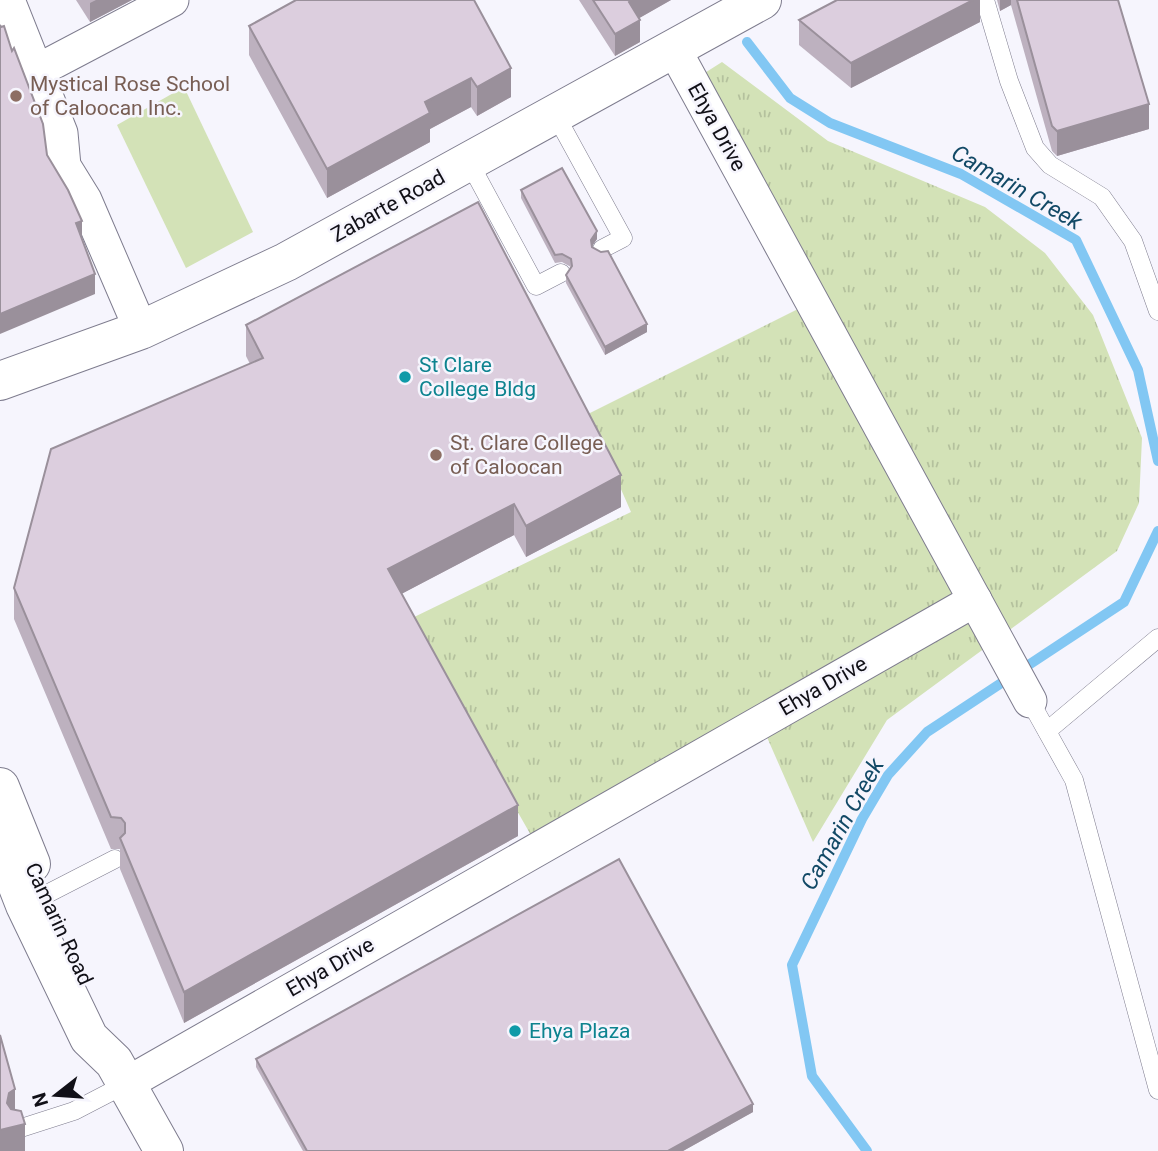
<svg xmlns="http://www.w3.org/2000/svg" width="1158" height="1151" viewBox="0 0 1158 1151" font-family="Roboto,sans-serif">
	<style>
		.grass { fill: url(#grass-tufts) }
		.garden { fill: #d3e2b7 }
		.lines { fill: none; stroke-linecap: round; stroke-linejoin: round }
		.stream { stroke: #82c7f3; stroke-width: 10 }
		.lane-casing { stroke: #7e7c8e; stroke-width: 19 }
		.street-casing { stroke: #7e7c8e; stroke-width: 35 }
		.secondary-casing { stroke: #7e7c8e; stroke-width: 40 }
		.lane { stroke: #fff; stroke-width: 18 }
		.street { stroke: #fff; stroke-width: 33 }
		.secondary { stroke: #fff; stroke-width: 38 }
		.wall { fill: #bdb1bf }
		.shaded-wall { fill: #9a909b }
		.building { fill: #dccede; stroke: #9a909b; stroke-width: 2 }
		.education-dot { fill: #8d6e63; stroke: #f6f5fd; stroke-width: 2.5 }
		.culture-dot { fill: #0f9aa8; stroke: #f6f5fd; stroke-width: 2.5 }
		.labels { text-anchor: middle; stroke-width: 5; stroke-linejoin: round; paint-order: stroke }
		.education-label { font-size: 21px; fill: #785e54; stroke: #f6f5fd; text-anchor: start }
		.street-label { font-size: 21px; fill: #111017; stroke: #f6f5fd }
		.culture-label { font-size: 21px; fill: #0d838f; stroke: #f6f5fd; text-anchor: start }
		.water-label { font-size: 23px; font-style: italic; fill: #124966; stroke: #f6f5fd }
	</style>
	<defs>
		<pattern id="grass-tufts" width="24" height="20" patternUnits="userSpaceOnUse" patternTransform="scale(1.75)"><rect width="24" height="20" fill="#d3e2b7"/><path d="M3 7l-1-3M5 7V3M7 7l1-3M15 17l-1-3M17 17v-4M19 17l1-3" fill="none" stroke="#b4c19d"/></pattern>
	</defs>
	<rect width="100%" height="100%" fill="#f6f5fd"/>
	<!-- grass -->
	<path class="grass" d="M 722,62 L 828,141 L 985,207 L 1045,253 L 1093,315 L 1142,438 L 1139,503 L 1117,551 L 887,720 L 813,842 L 766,735 L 544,858 L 408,620 L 631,512 L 588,414 L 798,309 L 681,88 Z"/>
	<!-- garden -->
	<path class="garden" d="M 184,87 L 253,232 L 186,268 L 117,125 Z"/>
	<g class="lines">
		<!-- stream -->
		<g class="stream">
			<path d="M 747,42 L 790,98 L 830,123 L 961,174 L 1076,240 L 1138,370 L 1158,461"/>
			<path d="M 867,1151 L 812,1076 L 792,965 L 862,819 L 888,775 L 927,732 L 1124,602 L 1158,531"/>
		</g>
		<defs>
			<g id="lane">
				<path d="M 985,0 L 1009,81 L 1035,148 L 1050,165 L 1102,197 L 1133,241 L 1158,311"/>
				<path d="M 555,114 L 623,238 L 602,249"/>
				<path d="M 469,162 L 536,286 L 561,273"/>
				<path d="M 1030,701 L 1074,780 L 1158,1090"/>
				<path d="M 1047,731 L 1158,638"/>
				<path d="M 43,896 L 115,859"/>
				<path d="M 18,1129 L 74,1111 L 126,1084"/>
			</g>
			<g id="street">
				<path d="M 8,0 L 61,133 L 64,166 L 85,200 L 141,330"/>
				<path d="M 674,49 L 1030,701"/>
				<path d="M 37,71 L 172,0"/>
				<path d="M 126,1084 L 975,600"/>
			</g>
			<g id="secondary">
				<path d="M 0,381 L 141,330 L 286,262 L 762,0"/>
				<path d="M 0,787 L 31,864"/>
				<path d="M 0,841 L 25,905 L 89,1038 L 114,1062 L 164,1151"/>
			</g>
		</defs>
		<!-- lane casing -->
		<use href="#lane" class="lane-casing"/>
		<!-- street casing -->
		<use href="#street" class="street-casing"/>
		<!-- secondary casing -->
		<use href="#secondary" class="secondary-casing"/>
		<!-- lane -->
		<use href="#lane" class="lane"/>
		<!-- street -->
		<use href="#street" class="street"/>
		<!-- secondary -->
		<use href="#secondary" class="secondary"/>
	</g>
	<!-- wall -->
	<g class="wall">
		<path d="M 76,0 L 132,0 L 90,22 Z"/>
		<path d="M 474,0 L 511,97 L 477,116 L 471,107 L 430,129 L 430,142 L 327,198 L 249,55 L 249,26 Z"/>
		<path d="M 579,0 L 671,0 L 639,18 L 640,42 L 615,56 Z"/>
		<path d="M 980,0 L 980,22 L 851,88 L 799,45 L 799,20 Z"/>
		<path d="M 997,0 L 1118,0 L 1149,129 L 1057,156 L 1052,151 L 1011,5 L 1000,11 Z"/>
		<path d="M 521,190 L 597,239 L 592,246 L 647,332 L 605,355 L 566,283 L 566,275 L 571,267 L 562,262 L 555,263 L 521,198 Z"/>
		<path d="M 246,325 L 621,507 L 526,557 L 514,535 L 401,594 L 518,836 L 184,1023 L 120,869 L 120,849 L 111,849 L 14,619 L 14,588 L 250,364 L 246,356 Z"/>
		<path d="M 256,1059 L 753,1112 L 683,1151 L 303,1151 L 256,1067 Z"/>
	</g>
	<!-- shaded-wall -->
	<g class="shaded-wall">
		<path d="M 96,0 L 132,0 L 90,22 L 90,3 Z"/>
		<path d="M 632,0 L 671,0 L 629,24 L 629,2 Z"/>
		<path d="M 973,0 L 980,0 L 980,22 L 851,88 L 851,63 Z"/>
		<path d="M 1000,0 L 1011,0 L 1011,5 L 1000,11 Z"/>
		<path d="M 640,20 L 640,42 L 615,56 L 615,34 Z"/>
		<path d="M 511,68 L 511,97 L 477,116 L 477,87 Z"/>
		<path d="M 471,78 L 471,107 L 430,129 L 430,142 L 327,198 L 327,169 L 425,102 Z"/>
		<path d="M 1149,104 L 1149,129 L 1057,156 L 1057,131 Z"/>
		<path d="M 82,221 L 82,241 L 76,223 Z"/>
		<path d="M 597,231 L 597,239 L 591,248 L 591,240 Z"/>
		<path d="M 95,274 L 95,294 L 0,334 L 0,314 Z"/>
		<path d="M 647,324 L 647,332 L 605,355 L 605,347 Z"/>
		<path d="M 621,475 L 621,507 L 526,557 L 526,526 Z"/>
		<path d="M 514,504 L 514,535 L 388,601 L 388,569 Z"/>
		<path d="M 518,805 L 518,836 L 184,1023 L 184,992 Z"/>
		<path d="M 15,1089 L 15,1118 L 25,1124 L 25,1151 L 0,1151 L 0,1130 L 9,1093 Z"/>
		<path d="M 753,1104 L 753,1112 L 683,1151 L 668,1151 Z"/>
	</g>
	<!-- building -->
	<g class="building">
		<path d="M 296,0 L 474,0 L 511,68 L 477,87 L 471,78 L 425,102 L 430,113 L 327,169 L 249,26 Z"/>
		<path d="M 593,0 L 632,0 L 629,2 L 640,20 L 615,34 Z"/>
		<path d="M 837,0 L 973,0 L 851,63 L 799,20 Z"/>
		<path d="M 1017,0 L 1118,0 L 1149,104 L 1057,131 L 1052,126 Z"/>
		<path d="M 0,25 L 1,27 L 4,26 L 12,51 L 14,48 L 43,124 L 47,155 L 68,190 L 82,221 L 76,223 L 95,274 L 0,314 Z"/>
		<path d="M 562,168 L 597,231 L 591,240 L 592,247 L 601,252 L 608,251 L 647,324 L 605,347 L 566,275 L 572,266 L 571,259 L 562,254 L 555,255 L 521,190 Z"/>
		<path d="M 478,202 L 621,475 L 526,526 L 514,504 L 388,569 L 518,805 L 184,992 L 120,838 L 125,833 L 125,823 L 121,818 L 111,817 L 14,588 L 51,449 L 263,358 L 246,325 Z"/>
		<path d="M 619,859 L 753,1104 L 668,1151 L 307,1151 L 256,1059 Z"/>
		<path d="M 0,1035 L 15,1089 L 9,1093 L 7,1103 L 11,1109 L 21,1111 L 25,1124 L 0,1130 Z"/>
	</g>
	<!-- markers -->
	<g class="education-dot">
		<circle cx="16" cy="96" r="7"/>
		<circle cx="436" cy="455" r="7"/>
	</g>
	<g class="culture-dot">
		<circle cx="405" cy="377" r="7"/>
		<circle cx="515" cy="1031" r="7"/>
	</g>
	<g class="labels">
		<!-- education labels -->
		<g class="education-label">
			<text x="30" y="91">Mystical Rose School<tspan x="30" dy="24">of Caloocan Inc.</tspan></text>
			<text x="450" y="450">St. Clare College<tspan x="450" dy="24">of Caloocan</tspan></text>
		</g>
		<!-- street labels -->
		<g class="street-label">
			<text transform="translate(717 127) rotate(61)" y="7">Ehya Drive</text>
			<text transform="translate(388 206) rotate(-29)" y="7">Zabarte Road</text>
			<text transform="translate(823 686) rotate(-30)" y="7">Ehya Drive</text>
			<text transform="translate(59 924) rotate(65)" y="7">Camarin Road</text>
			<text transform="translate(330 967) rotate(-30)" y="7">Ehya Drive</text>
		</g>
		<!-- culture labels -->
		<g class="culture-label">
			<text x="419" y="372">St Clare<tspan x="419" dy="24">College Bldg</tspan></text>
			<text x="529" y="1038">Ehya Plaza</text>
		</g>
		<!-- water labels -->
		<g class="water-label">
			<text transform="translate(1017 187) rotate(30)" y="8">Camarin Creek</text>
			<text transform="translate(842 824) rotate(-61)" y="8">Camarin Creek</text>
		</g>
	</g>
	<!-- north arrow -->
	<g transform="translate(56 1095) rotate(253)" stroke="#f6f5fd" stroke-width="5" paint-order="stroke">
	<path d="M0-5L12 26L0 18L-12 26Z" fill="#111017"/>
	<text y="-10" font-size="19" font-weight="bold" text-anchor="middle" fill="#111017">N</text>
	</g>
</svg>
